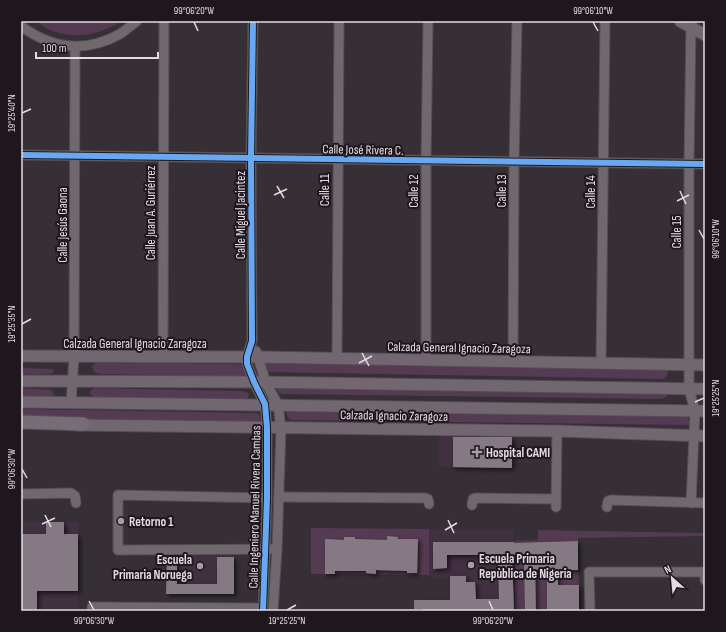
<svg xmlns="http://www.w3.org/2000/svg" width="726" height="632" viewBox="0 0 726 632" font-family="'Sofia Sans Condensed',sans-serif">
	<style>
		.built { fill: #413040 }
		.green { fill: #543a52 }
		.building { fill: #857984; filter: url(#shadow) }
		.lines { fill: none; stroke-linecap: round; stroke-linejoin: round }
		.minor-casing { stroke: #554f55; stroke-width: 11 }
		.major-casing { stroke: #554f55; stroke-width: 13 }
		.highway-casing { stroke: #554f55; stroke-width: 15 }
		.minor { stroke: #6f696e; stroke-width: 9 }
		.major { stroke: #726771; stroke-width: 11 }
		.highway { stroke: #786c77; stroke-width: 13 }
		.cycleway-casing { stroke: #1e171d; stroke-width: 8 }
		.cycleway { stroke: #66a8f1; stroke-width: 6 }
		.ticks { fill: none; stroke: #e4dbe2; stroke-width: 1.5 }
		.poi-dot { fill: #a79fa6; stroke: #1e171d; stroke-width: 1.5 }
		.labels { text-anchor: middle; stroke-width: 4; stroke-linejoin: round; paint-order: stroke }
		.street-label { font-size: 13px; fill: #e4dbe2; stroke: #1e171d }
		.poi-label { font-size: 13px; font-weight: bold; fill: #e4dbe2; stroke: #1e171d; text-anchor: start }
		.neatline { fill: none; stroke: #e4dbe2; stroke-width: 1.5 }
		.ticks-label { font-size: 10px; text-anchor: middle; fill: #e4dbe2 }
	</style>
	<defs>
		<filter id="shadow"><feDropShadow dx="2.5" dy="2.5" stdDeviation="2" flood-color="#0009"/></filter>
	</defs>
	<rect width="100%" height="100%" fill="#363036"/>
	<!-- built -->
	<g class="built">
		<path d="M 439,436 L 515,437 L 514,468 L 438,467 Z"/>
		<rect x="21" y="522" width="57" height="89"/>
		<path d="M 429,529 L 513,530 L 515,611 L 410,611 L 410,601 L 450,600 L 450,577 L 430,577 L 429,575 Z"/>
		<path d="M 167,555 L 234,555 L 234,594 L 166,594 Z"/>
	</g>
	<!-- green -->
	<g class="green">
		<path d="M 36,21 L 122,21 C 95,38 62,42 36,21 Z"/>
		<path d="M 269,361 L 667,368 L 668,372 L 667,376 L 664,379 L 267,372 L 265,365 Z"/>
		<path d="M 100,362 L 233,364 L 243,365 L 246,371 L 246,375 L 241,377 L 100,374 L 94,372 L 92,367 L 94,364 Z"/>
		<path d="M 21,368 L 53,369 L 53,373 L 49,374 L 21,374 Z"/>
		<path d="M 278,387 L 665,392 L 667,396 L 665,398 L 659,399 L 282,394 L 279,393 L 277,389 Z"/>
		<path d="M 21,388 L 52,390 L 54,395 L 51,397 L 21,396 Z"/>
		<path d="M 94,388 L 243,391 L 248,393 L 249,396 L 247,399 L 241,399 L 94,397 L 90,394 L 90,391 Z"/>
		<path d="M 21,409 L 256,413 L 259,414 L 261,423 L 21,422 Z"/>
		<path d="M 286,410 L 687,413 L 690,425 L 290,420 L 287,416 Z"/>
		<path d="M 311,528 L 429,529 L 429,575 L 311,574 Z"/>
		<path d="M 538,530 L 705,533 L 705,536 L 578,538 L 578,541 L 546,542 L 546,550 L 578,570 L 579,585 L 569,611 L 515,611 L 514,541 L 538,540 Z"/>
	</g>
	<!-- building -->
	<g class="building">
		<path d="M 453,437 L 512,437 L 512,468 L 453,467 Z"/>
		<path d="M 46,522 L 64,522 L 64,534 L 78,534 L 78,591 L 37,591 L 37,611 L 21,611 L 21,534 L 46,534 Z"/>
		<path d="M 387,536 L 398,537 L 398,539 L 418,539 L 417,573 L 407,573 L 407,571 L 376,570 L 376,574 L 366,573 L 366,571 L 335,571 L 335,574 L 325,574 L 325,539 L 344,540 L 344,537 L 355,537 L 355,539 L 387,540 Z"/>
		<path d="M 578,541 L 578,570 L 558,570 L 558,585 L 579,585 L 579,611 L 547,611 L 547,570 L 535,570 L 536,611 L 525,611 L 524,555 L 512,555 L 514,611 L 422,611 L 422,609 L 414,609 L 414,600 L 450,600 L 450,576 L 466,576 L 466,582 L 475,582 L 476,599 L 499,599 L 498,555 L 447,555 L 447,568 L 433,569 L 433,542 L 514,542 L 514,543 Z"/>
		<path d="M 167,556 L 177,556 L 177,584 L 217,584 L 217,557 L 234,557 L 234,594 L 166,594 Z"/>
	</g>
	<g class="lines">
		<defs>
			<g id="minor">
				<path d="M 253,21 L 251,158 L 252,341 L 247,357 L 247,364 L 254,382 L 265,404 L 267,428 L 267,498 L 263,611"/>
				<path d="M 691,22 L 689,164 L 689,389 L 695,411 L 691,503"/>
				<path d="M 21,26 C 52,49 86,53 120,34 C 126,30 132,25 137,21"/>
				<path d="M 21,155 L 705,164"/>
				<path d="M 256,351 L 266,383 L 278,405 L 281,428 L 277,549 L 273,611"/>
				<path d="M 163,357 L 164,21"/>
				<path d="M 337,359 L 339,21"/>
				<path d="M 426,360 L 426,161 L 428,21"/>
				<path d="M 513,362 L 514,162 L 517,21"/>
				<path d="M 601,364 L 605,21"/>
				<path d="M 71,403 L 74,357 L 75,47"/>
				<path d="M 21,494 L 71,493 L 75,496 L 76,503"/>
				<path d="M 279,497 L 425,498 L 428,499 L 429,504"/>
				<path d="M 267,498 L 118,495 L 118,550 L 277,549"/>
				<path d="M 472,505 L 473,499 L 475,498 L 556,499"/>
				<path d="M 556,507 L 557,431"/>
				<path d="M 607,507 L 608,501 L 611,500 L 705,503"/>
				<path d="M 92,611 L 92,607 L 263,608"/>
				<path d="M 590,611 L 589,572 L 705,572 L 705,580"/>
			</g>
			<g id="major">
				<path d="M 680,21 L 705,35"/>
				<path d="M 21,356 L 258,357 L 705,365"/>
				<path d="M 21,381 L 254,382 L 705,389"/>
				<path d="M 21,402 L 705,411"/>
				<path d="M 76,425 L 557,431 L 705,436"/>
			</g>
			<path id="highway" d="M 21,422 L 83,424"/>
		</defs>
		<!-- minor casing -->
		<use href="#minor" class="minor-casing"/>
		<!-- major casing -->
		<use href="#major" class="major-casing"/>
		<!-- highway casing -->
		<use href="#highway" class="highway-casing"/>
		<!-- minor -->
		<use href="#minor" class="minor"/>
		<!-- major -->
		<use href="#major" class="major"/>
		<!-- highway -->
		<use href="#highway" class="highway"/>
		<defs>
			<g id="cycleway">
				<path d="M 253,21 L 251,158 L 252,341 L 247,357 L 247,364 L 254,382 L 265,404 L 267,428 L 267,498 L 263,611"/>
				<path d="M 21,155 L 705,164"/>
			</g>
		</defs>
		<!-- cycleway casing -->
		<use href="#cycleway" class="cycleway-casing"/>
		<!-- cycleway -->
		<use href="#cycleway" class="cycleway"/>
	</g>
	<!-- ticks -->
	<path class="ticks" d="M 194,22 L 198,31M 593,22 L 598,31M 22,113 L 31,109M 277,186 L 284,198M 680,191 L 686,204M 274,195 L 287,189M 677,201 L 689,195M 699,230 L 704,239M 22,324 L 31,319M 362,353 L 369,366M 359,363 L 372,356M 695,402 L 704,398M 22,469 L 27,478M 45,515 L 51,527M 448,520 L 454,533M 42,524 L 55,518M 445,530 L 457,523M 89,601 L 94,610M 489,601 L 493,610M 287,610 L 296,605"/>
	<!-- markers -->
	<g class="poi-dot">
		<path d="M475 446h4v4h4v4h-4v4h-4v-4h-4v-4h4z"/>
		<circle cx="121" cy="521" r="4"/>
		<circle cx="471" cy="565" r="4"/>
		<circle cx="200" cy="566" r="4"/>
	</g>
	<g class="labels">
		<!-- street labels -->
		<g class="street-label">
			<text transform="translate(363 149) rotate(1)" y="5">Calle José Rivera C.</text>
			<text transform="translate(324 190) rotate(-90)" y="5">Calle 11</text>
			<text transform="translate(413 191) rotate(-90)" y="5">Calle 12</text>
			<text transform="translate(501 191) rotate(-90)" y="5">Calle 13</text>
			<text transform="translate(590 192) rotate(-90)" y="5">Calle 14</text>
			<text transform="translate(150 213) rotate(-90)" y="5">Calle Juan A. Guriérrez</text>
			<text transform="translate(240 215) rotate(-90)" y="5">Calle Miguel Jacintez</text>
			<text transform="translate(62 225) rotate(-90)" y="5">Calle Jesús Gaona</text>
			<text transform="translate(676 232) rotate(-90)" y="5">Calle 15</text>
			<text x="135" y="348">Calzada General Ignacio Zaragoza</text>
			<text transform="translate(459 347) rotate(1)" y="5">Calzada General Ignacio Zaragoza</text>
			<text transform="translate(394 415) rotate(1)" y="5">Calzada Ignacio Zaragoza</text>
			<text transform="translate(254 507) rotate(-89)" y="5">Calle Ingeniero Manuel Rivera Cambas</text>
		</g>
		<!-- poi labels -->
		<g class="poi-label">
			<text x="486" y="457">Hospital CAMI</text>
			<text x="129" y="526">Retorno 1</text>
			<text x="479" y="563">Escuela Primaria<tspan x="479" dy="15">Repùblica de Nigeria</tspan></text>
			<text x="192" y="564" text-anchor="end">Escuela<tspan x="192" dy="15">Primaria Noruega</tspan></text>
		</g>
	</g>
	<!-- border -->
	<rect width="726" height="632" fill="none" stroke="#1e171d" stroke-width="44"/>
	<!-- north arrow -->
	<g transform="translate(672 578) rotate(333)" stroke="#1e171d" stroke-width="3" paint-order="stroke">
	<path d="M0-3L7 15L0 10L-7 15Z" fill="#e4dbe2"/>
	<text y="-6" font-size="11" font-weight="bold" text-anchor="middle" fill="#e4dbe2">N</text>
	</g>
	<!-- scale -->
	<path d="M36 52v6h122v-6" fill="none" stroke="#e4dbe2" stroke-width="2"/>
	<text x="42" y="52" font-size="12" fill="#e4dbe2" stroke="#1e171d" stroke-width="3" paint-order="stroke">100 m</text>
	<rect x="22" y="22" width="682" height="588" class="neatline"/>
	<g class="ticks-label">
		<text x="194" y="14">99°06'20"W</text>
		<text x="593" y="14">99°06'10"W</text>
		<text transform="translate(11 113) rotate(-90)" y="4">19°25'40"N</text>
		<text transform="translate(715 239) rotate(-90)" y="4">99°06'10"W</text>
		<text transform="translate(11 324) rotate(-90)" y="4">19°25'35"N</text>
		<text transform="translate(715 398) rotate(-90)" y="4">19°25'25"N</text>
		<text transform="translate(11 469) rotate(-90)" y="4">99°06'30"W</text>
		<text x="94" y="624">99°06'30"W</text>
		<text x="287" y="624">19°25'25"N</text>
		<text x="493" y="624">99°06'20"W</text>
	</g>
</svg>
